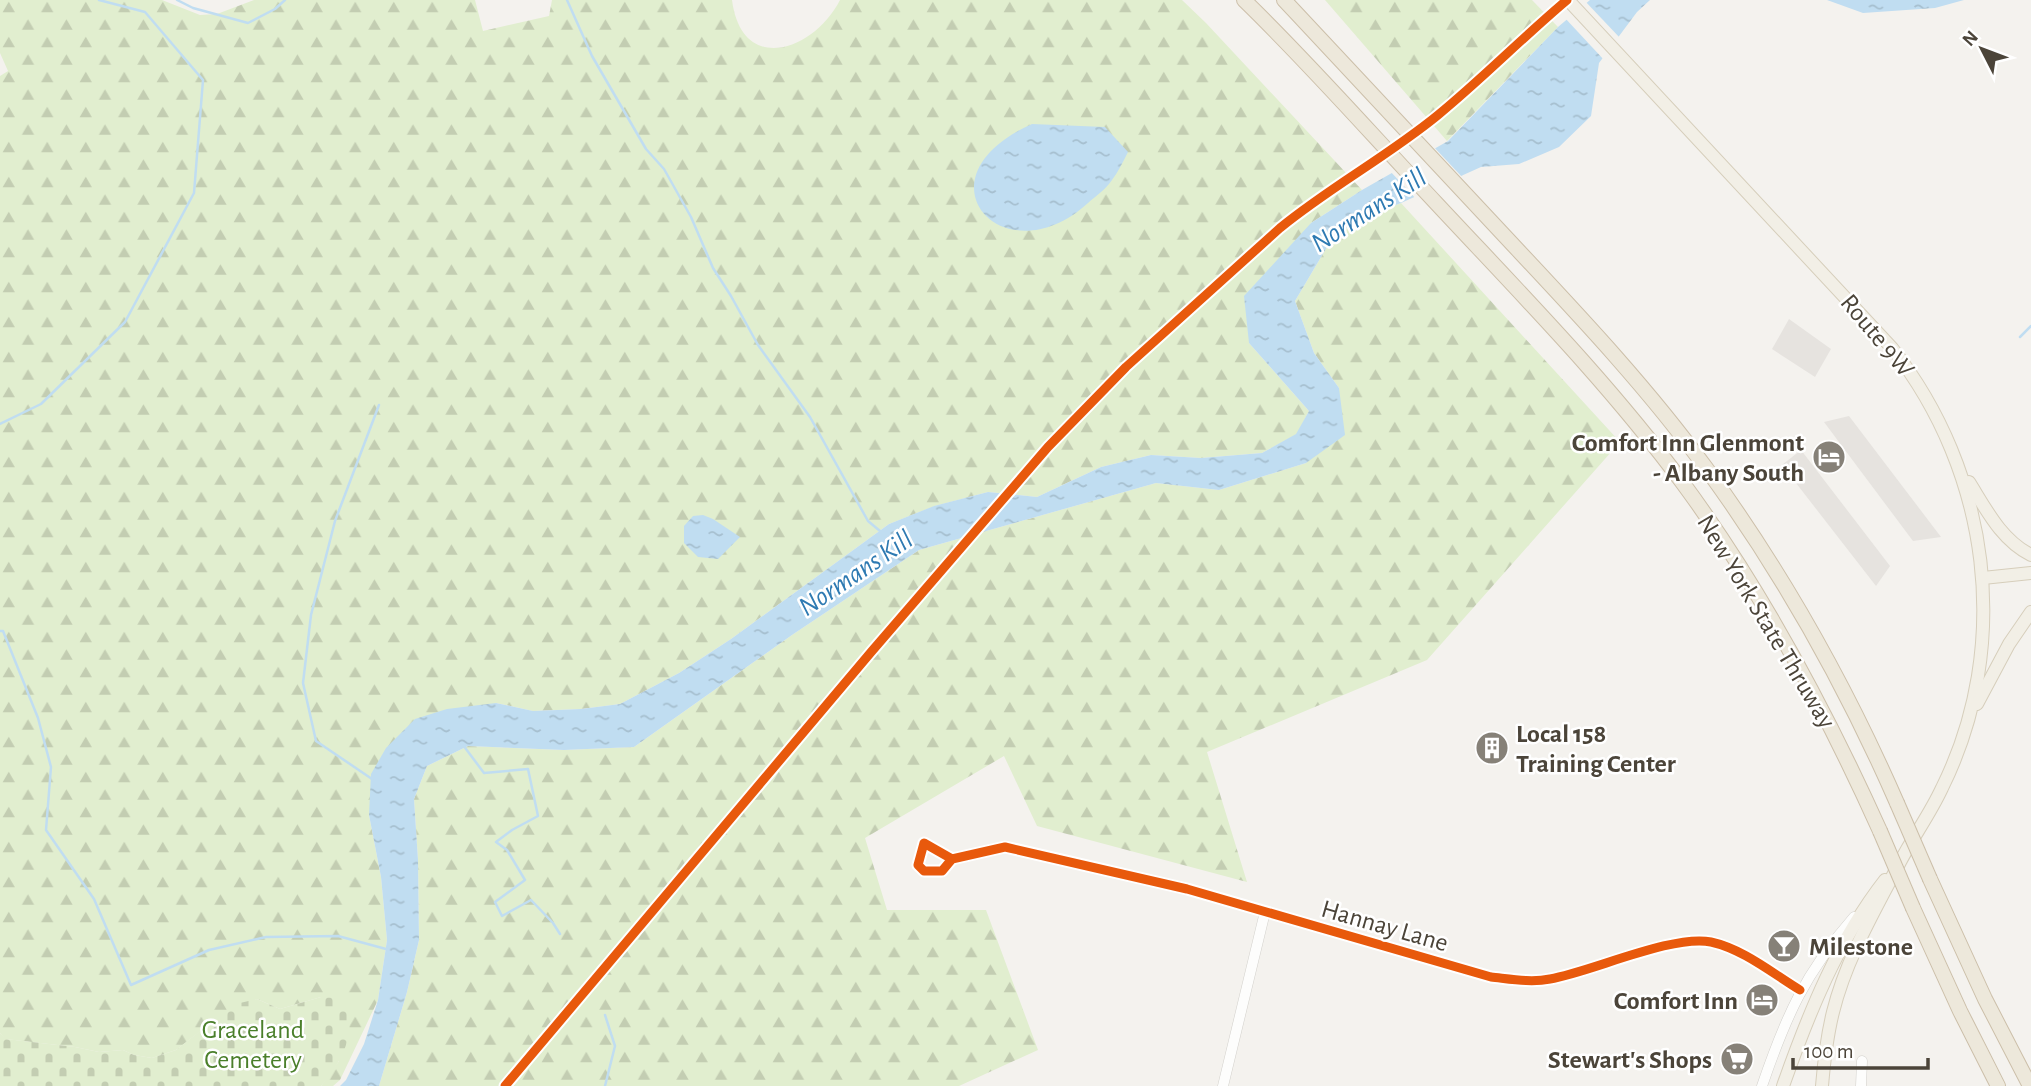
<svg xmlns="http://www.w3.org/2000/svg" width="2031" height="1086" viewBox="0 0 2031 1086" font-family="'Alegreya Sans',sans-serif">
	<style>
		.forest { fill: url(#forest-firs) }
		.cemetery { fill: url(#cemetery-stones) }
		.parking { fill: #e6e3df }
		.water { fill: url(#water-ripples) }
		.pier { fill: #f4f2ee }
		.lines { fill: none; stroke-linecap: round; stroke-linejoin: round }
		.stream { stroke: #c0ddf1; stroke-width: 2.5 }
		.minor-casing { stroke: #d2d0cb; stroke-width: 11 }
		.major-casing { stroke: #d6cebb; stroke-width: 14 }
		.highway-casing { stroke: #ccbfa9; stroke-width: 16 }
		.minor { stroke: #fdfdfc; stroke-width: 10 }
		.major { stroke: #f2efe6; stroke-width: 12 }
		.highway { stroke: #ede8db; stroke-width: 14 }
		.highway-bridge-casing { stroke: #ccbfa9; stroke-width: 16; stroke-linecap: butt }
		.highway-bridge { stroke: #ede8db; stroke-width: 14 }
		.cycleway-casing { stroke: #fff; stroke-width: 13 }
		.cycleway { stroke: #e8590c; stroke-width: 9 }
		.labels { text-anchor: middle; stroke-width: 5; stroke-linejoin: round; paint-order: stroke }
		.street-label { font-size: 26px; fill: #4b4439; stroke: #fff }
		.poi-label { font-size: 26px; font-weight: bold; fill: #4b4439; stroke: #fff; text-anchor: end }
		.park-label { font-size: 26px; fill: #4a7f2a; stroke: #fff }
		.water-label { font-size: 28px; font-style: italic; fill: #2e7ab2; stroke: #fff }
	</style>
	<defs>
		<pattern id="forest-firs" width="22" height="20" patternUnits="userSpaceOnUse" patternTransform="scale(1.75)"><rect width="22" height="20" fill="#e1eecf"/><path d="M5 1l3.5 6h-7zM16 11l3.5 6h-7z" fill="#c3cdb2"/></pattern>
		<pattern id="cemetery-stones" width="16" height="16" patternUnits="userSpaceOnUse" patternTransform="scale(1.75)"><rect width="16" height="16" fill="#e1eecf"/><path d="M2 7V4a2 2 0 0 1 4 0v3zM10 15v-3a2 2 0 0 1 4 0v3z" fill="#c3cdb2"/></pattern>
		<pattern id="water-ripples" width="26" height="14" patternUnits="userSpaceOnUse" patternTransform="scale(1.75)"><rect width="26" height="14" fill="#c0ddf1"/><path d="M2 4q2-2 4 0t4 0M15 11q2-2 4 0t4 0" fill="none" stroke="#a6bfcf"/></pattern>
	</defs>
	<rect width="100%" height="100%" fill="#f4f2ee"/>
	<!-- forest -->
	<g class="forest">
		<path d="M 0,0 L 162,0 L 200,15 L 217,14 L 254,0 L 475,0 L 483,31 L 549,16 L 552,0 L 732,0 C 742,76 814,51 840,0 L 1182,0 L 1206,23 L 1362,190 L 1311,223 L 1249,343 L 1309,411 L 1297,434 L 1262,453 L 1201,458 L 1151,455 L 1101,467 L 1037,497 L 988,492 L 935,506 L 889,524 L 731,639 L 679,673 L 620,704 L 581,709 L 533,711 L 496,703 L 369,815 L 381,877 L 387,940 L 378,1000 L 340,1080 L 333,1086 L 321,1086 L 339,1061 L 321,997 L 280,1009 L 257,999 L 228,1010 L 176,1050 L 152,1058 L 134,1055 L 123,1050 L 99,1052 L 75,1047 L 5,1039 L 0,1033 L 0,76 L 8,71 L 0,53 Z"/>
		<path d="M 1325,0 L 1532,0 L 1558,27 L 1447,141 Z"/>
		<path d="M 1401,203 L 1620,442 L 1427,660 L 1207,752 L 1247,882 L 1037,826 L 1004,756 L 865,838 L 887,910 L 986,910 L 1038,1050 L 959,1086 L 379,1086 L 407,992 L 419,940 L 418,860 L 414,799 L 427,766 L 468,746 L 564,750 L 634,747 L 792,635 L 919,550 L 1156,483 L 1219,490 L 1306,463 L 1339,388 L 1314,353 L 1295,301 L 1327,247 L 1354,221 Z"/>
	</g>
	<!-- cemetery -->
	<path class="cemetery" d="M 321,997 L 340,998 C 343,1005 348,1012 349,1019 C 352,1044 336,1069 321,1086 L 0,1086 L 0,1033 L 6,1039 L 75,1047 L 99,1052 L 123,1050 L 134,1055 L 152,1058 L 176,1050 L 228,1009 L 240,1003 L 257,999 L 280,1009 Z"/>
	<!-- parking -->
	<g class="parking">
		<path d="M 1789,319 L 1831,349 L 1815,377 L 1772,349 Z"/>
		<path d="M 1849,416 L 1941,537 L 1913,541 L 1824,422 Z"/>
		<path d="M 1801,450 L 1890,566 L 1876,586 L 1782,465 Z"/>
	</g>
	<!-- water -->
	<g class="water">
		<path d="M 1590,0 L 1650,0 L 1637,12 L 1599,63 L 1591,116 L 1559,147 L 1519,164 L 1481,167 L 1401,203 L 1354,221 L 1327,247 L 1295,301 L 1314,353 L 1339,388 L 1345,435 L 1306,463 L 1219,490 L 1156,483 L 919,550 L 792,635 L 634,747 L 564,750 L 468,746 L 427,766 L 414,799 L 418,860 L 419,940 L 407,992 L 379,1086 L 340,1086 L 346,1080 L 364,1044 L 378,1000 L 387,940 L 381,877 L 369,815 L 371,774 L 386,748 L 415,719 L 447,709 L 496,703 L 533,711 L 581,709 L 620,704 L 679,673 L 731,639 L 889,524 L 934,506 L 988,492 L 1037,497 L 1101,467 L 1151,455 L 1201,458 L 1262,453 L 1296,434 L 1309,411 L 1249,343 L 1244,296 L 1311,223 L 1362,190 L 1448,141 L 1558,27 Z"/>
		<path d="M 1827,0 L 1964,0 L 1935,8 L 1863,13 Z"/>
		<path d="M 1032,124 L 1105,127 L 1128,152 C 1123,162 1118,172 1112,180 C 1106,189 1096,196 1088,203 C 1004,280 911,178 1032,124 Z"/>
		<path d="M 703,515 L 713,519 L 740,537 L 718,559 L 698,557 L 684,543 L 684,526 L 693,516 Z"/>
	</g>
	<!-- pier -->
	<g class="pier">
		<path d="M 1584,0 L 1621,39 L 1605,61 L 1564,17 Z"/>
		<path d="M 1432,145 L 1464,179 L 1417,200 L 1389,170 Z"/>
		<path d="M 1005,491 L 1014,491 L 973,538 L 960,542 Z"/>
	</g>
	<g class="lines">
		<!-- stream -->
		<g class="stream">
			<path d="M 177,0 L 193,8 L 248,23 L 275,9 L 285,0"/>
			<path d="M 567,0 L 592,56 L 646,149 L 664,169 L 691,217 L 713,268 L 731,296 L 758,345 L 810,417 L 868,521 L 880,531"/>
			<path d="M 2020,337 L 2031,326"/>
			<path d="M 0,424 L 41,404 L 125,322 L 194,193 L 203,80 L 145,12 L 99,0"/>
			<path d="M 0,631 L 3,631 L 38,718 L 51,767 L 46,830 L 94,899 L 131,985 L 209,950 L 266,937 L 338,936 L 386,949"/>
			<path d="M 463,745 L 484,773 L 528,769 L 538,816 L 512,830 L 496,842 L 507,850 L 525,880 L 495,902 L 502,916 L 531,900 L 553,923 L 560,934"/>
			<path d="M 372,779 L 316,741 L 303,683 L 311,615 L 335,521 L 379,405"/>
			<path d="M 605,1086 L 615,1046 L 605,1015"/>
		</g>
		<defs>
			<g id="minor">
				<path d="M 952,859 L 924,843 L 918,865 L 924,871 L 942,871 L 952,859 L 1005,847 L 1187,889 L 1491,977 C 1510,979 1531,983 1550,979 C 1591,972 1673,934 1711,942 C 1743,949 1772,973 1800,990"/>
				<path d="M 1223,1086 L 1265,912"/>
				<path d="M 1762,1086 C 1786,1016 1805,973 1854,917"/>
				<path d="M 1861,1086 L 1862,1061"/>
			</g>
			<g id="major">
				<path d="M 1568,0 L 1892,348 C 1990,472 2013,645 1942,788 C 1930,814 1913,837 1900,862 C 1875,910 1846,959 1833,1012 C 1827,1036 1824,1062 1822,1086"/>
				<path d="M 1969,482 C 1986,509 2001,540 2031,555"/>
				<path d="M 1983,578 L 2031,573"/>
				<path d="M 1977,704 L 2009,644 L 2031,612"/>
				<path d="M 1783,1086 C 1808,1015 1838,940 1885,880"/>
			</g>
			<g id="highway">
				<path d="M 1244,0 C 1311,65 1373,136 1437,204 C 1521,294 1608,382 1682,482 C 1762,590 1825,709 1880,831"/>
				<path d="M 1284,0 C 1357,77 1429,155 1501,232 C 1572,308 1644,383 1706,468 C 1782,572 1845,684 1897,803"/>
				<path d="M 1930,879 L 1985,999 L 2030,1086"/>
				<path d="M 1913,908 L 1960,1011 L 1998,1086"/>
			</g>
		</defs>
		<!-- minor casing -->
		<use href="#minor" class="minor-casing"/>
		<!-- major casing -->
		<use href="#major" class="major-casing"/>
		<!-- highway casing -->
		<use href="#highway" class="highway-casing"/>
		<!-- minor -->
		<use href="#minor" class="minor"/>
		<!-- major -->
		<use href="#major" class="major"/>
		<!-- highway -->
		<use href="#highway" class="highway"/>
		<defs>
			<g id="highway-bridge">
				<path d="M 1897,803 L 1930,879"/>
				<path d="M 1880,831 L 1913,908"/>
			</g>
		</defs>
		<!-- highway-bridge casing -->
		<use href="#highway-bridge" class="highway-bridge-casing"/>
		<!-- highway-bridge -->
		<use href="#highway-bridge" class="highway-bridge"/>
		<defs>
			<g id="cycleway">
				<path d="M 952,859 L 924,843 L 918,865 L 924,871 L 942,871 L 952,859 L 1005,847 L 1187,889 L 1491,977 C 1510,979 1531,983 1550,979 C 1591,972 1673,934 1711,942 C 1743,949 1772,973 1800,990"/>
				<path d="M 505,1086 L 872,651 L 1048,447 L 1126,367 L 1280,228 C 1330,187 1388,156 1438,115 C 1482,79 1523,37 1567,0"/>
			</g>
		</defs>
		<!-- cycleway casing -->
		<use href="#cycleway" class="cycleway-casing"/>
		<!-- cycleway -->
		<use href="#cycleway" class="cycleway"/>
	</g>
	<!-- icons -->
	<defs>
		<symbol id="hotel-disc" viewBox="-11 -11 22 22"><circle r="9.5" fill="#868178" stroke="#fff"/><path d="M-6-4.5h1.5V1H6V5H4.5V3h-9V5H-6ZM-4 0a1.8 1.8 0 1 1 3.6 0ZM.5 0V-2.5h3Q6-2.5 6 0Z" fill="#fff"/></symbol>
		<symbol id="building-disc" viewBox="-11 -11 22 22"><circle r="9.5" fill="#868178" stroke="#fff"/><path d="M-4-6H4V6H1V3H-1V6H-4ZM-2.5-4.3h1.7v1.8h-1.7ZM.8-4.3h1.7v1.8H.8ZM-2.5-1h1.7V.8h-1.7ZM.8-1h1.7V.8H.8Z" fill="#fff"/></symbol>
		<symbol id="bar-disc" viewBox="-11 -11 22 22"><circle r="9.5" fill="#868178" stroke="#fff"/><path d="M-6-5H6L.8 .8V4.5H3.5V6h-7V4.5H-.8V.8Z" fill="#fff"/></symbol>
		<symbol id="supermarket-disc" viewBox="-11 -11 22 22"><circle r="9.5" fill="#868178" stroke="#fff"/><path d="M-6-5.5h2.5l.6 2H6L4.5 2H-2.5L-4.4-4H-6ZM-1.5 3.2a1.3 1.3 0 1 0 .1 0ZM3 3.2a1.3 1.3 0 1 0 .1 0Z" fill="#fff"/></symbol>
	</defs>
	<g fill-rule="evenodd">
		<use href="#hotel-disc" x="1810" y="438" width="38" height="38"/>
		<use href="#building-disc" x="1473" y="729" width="38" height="38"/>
		<use href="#bar-disc" x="1765" y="927" width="38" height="38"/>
		<use href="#hotel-disc" x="1743" y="981" width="38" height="38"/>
		<use href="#supermarket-disc" x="1718" y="1040" width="38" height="38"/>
	</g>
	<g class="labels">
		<!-- street labels -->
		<g class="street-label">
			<text transform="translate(1878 335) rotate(50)" y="9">Route 9W</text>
			<text transform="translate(1767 621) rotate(59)" y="9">New York State Thruway</text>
			<text transform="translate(1385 925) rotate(16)" y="9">Hannay Lane</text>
		</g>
		<!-- poi labels -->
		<g class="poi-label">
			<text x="1804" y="451">Comfort Inn Glenmont<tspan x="1804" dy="30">- Albany South</tspan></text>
			<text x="1516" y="742" text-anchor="start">Local 158<tspan x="1516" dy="30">Training Center</tspan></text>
			<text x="1809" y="955" text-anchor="start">Milestone</text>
			<text x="1738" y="1009">Comfort Inn</text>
			<text x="1712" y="1068">Stewart's Shops</text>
		</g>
		<!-- park labels -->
		<g class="park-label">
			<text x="253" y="1038">Graceland<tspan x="253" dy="30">Cemetery</tspan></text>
		</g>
		<!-- water labels -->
		<g class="water-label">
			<text transform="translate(1368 209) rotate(-33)" y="10">Normans Kill</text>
			<text transform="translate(855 572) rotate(-34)" y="10">Normans Kill</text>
		</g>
	</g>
	<!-- north arrow -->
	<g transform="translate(1982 49) rotate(312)" stroke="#ffffff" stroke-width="5" paint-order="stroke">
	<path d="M0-5L12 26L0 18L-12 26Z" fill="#4b4439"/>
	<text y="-10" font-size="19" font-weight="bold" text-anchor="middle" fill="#4b4439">N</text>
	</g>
	<!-- scale -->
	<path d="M1793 1058v10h135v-10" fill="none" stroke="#4b4439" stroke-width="3.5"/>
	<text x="1804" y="1058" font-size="21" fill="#4b4439" stroke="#ffffff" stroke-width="5" paint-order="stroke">100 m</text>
</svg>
